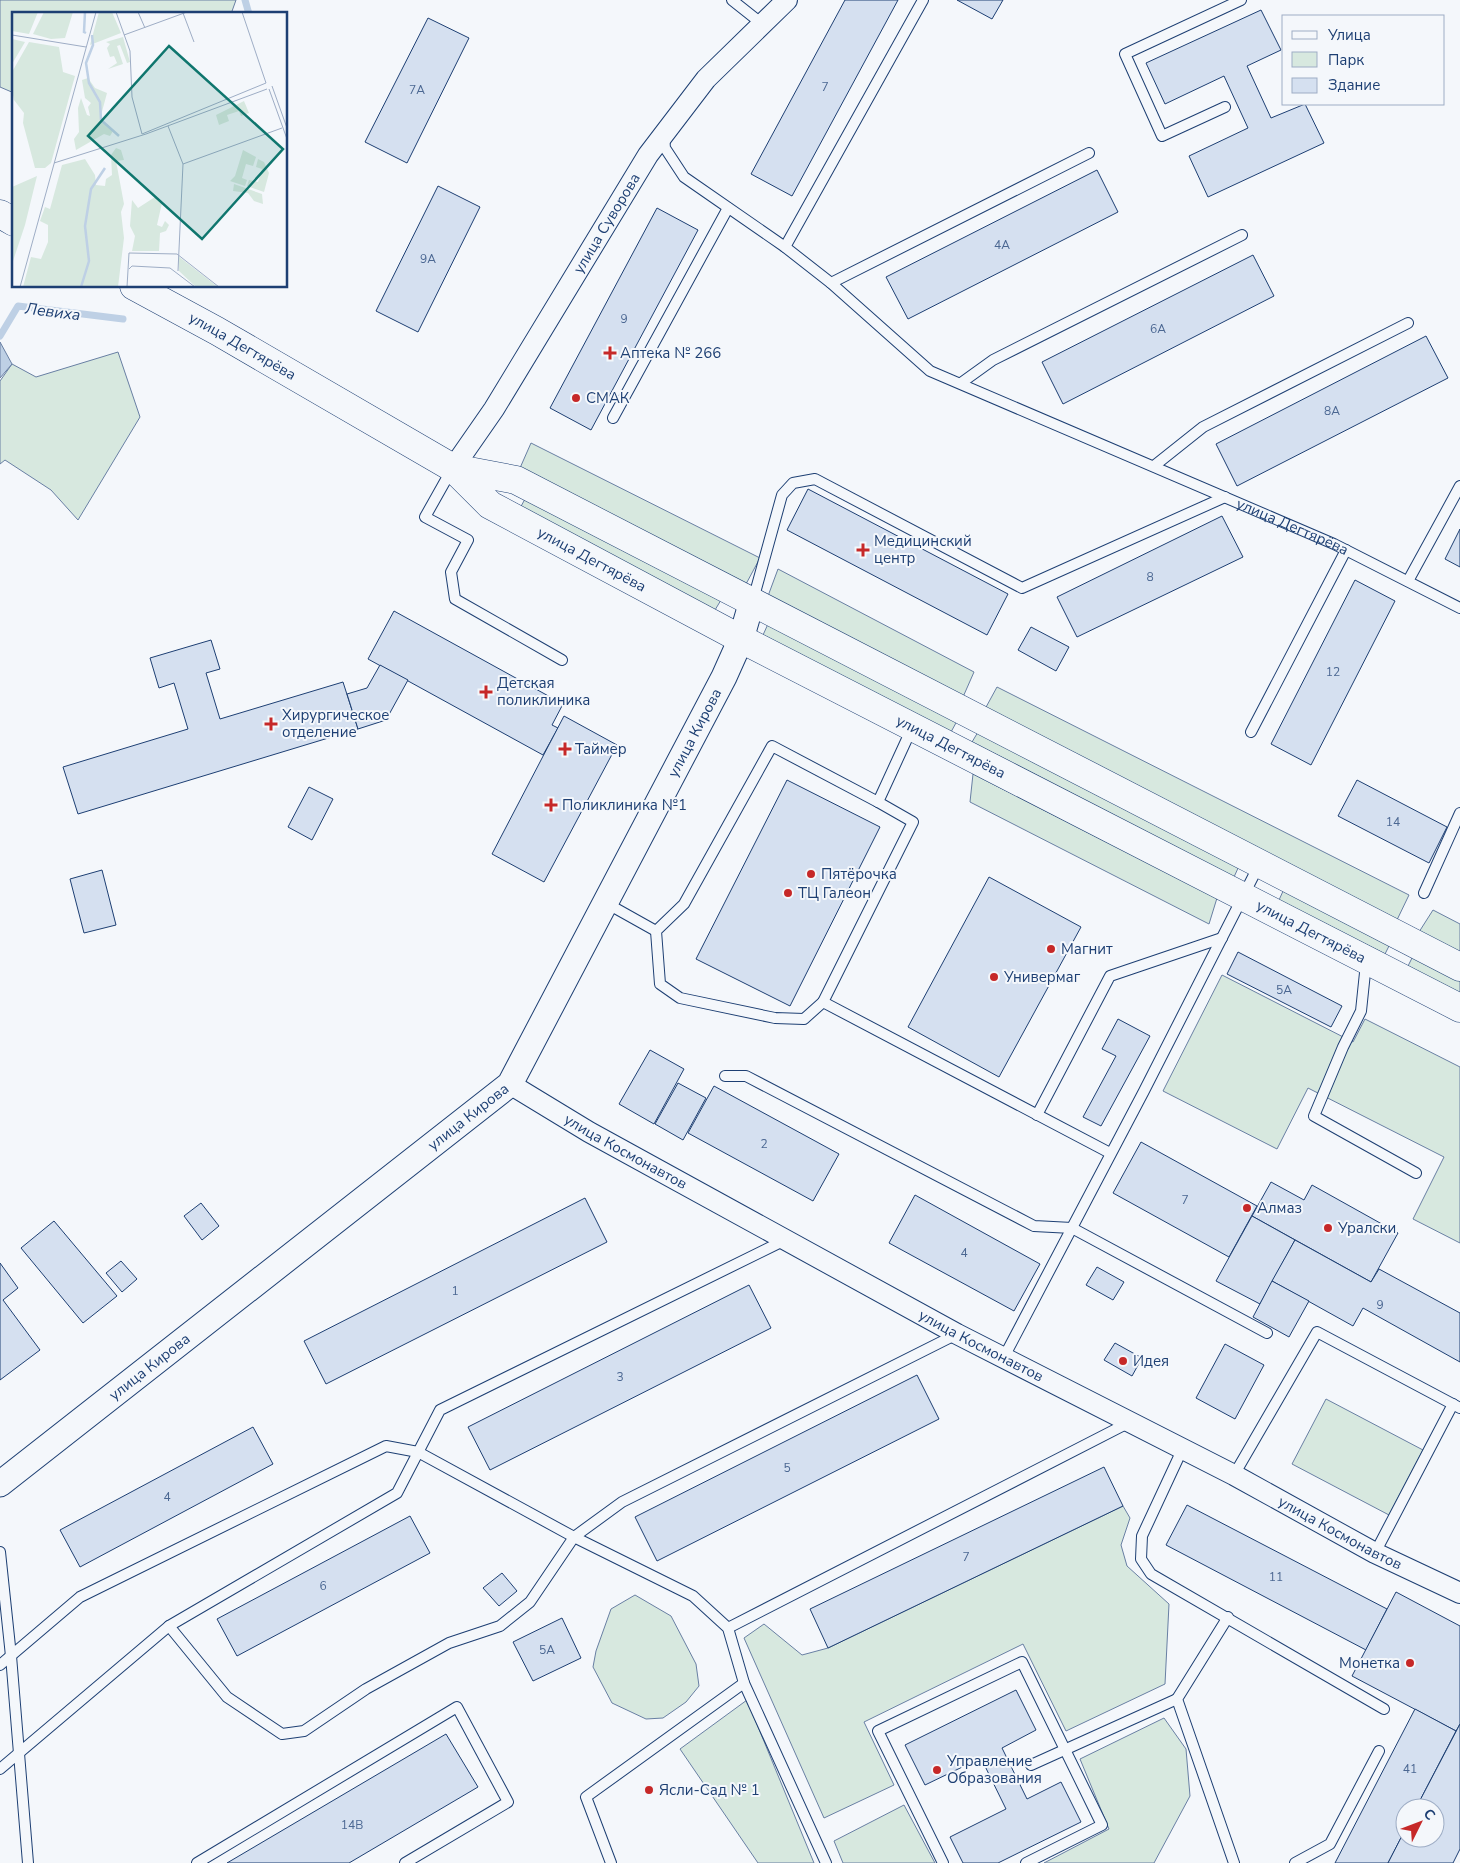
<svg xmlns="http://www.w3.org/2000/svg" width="1460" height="1863" viewBox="0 0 1460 1863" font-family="'Nunito Sans',sans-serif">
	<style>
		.green { fill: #d7e8df; stroke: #687fa3 }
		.water { fill: #bed0e5; stroke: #687fa3 }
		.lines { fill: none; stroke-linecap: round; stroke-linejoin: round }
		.stream { stroke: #bed0e5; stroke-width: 7 }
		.building { fill: #d5e0f0; stroke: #1d3f73 }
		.service-casing { stroke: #1d3f73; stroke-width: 12 }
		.minor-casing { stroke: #1d3f73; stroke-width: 22 }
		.tertiary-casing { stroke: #1d3f73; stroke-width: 27 }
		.secondary-casing { stroke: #1d3f73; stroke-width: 29 }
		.service { stroke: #f4f7fb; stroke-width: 10 }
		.minor { stroke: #f4f7fb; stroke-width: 20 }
		.tertiary { stroke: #f4f7fb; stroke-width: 25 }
		.secondary { stroke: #f4f7fb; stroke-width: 28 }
		.poi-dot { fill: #c62828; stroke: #f4f7fb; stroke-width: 2 }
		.labels { text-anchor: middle; stroke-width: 4; stroke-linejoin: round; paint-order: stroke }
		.number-label { font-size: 12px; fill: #4b6792 }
		.street-label { font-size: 15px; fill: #1d3f73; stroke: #f4f7fb }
		.poi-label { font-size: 15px; fill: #1d3f73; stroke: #f4f7fb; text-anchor: start }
		.water-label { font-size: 16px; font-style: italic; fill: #1d3f73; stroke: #f4f7fb }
		.inset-river { fill: none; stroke: #bed0e5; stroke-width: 2.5 }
		.inset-road { fill: none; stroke: #9eadc5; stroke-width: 1 }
		.view { fill: #0f766e; fill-opacity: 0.15; stroke: #0f766e; stroke-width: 2.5 }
		.inset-edge { fill: none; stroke: #1d3f73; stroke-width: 2.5 }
	</style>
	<rect width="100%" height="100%" fill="#f4f7fb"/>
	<!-- green -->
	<g class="green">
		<path d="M 0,0 L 236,0 L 231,14 L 14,14 L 14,93 L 0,87 Z"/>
		<path d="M 118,352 L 140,417 L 78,520 L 51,490 L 5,460 L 0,464 L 0,381 L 12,364 L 36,377 Z"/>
		<path d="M 531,443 L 760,558 L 746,584 L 520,468 Z"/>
		<path d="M 525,499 L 721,600 L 715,610 L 519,510 Z"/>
		<path d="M 778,569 L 974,672 L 963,697 L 768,596 Z"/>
		<path d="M 768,624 L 957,721 L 951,732 L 763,635 Z"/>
		<path d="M 997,687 L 1409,895 L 1396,922 L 985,709 Z"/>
		<path d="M 978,732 L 1239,866 L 1234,877 L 972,742 Z"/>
		<path d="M 973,774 L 1217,898 L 1209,924 L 970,802 Z"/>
		<path d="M 1284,889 L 1390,944 L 1385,954 L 1279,900 Z"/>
		<path d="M 1433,910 L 1460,924 L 1460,953 L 1419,932 Z"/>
		<path d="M 1413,956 L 1460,980 L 1460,993 L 1408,966 Z"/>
		<path d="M 1222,975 L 1353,1042 L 1365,1019 L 1460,1067 L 1460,1243 L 1413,1219 L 1444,1157 L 1308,1088 L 1277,1149 L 1163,1091 Z"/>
		<path d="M 1326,1399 L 1423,1450 L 1389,1515 L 1292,1464 Z"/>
		<path d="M 1123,1506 L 1130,1518 L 1121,1545 L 1127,1566 L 1169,1604 L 1165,1684 L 1066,1731 L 1023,1644 L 864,1722 L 894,1785 L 824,1818 L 744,1638 L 764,1624 L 802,1655 L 828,1648 Z"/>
		<path d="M 635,1595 L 671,1616 L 696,1664 L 699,1686 L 686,1702 L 663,1718 L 646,1719 L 612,1703 L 593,1667 L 596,1651 L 611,1609 Z"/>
		<path d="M 747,1700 L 814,1863 L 758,1863 L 680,1749 Z"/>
		<path d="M 1164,1718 L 1186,1749 L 1190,1796 L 1154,1863 L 1044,1863 L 1109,1829 L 1080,1759 Z"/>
		<path d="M 904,1805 L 935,1863 L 843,1863 L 834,1841 Z"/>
	</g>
	<!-- water -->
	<path class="water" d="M 0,342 L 12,364 L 0,378 Z"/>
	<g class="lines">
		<!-- stream -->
		<g class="stream">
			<path d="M 245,0 L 249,14"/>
			<path d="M 0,336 L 18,306 L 123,319"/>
		</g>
	</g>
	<!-- building -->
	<g class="building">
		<path d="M 845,0 L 898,0 L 792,196 L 751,174 Z"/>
		<path d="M 957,0 L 1003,0 L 992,19 Z"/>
		<path d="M 1261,10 L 1281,50 L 1247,66 L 1271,118 L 1305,104 L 1324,143 L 1208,197 L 1189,156 L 1248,128 L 1224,76 L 1165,104 L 1146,63 Z"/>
		<path d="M 428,18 L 469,38 L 407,163 L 365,142 Z"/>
		<path d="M 1097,170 L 1118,212 L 908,319 L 886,277 Z"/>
		<path d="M 438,186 L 480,207 L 418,332 L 376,311 Z"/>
		<path d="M 657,208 L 698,230 L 591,430 L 550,408 Z"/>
		<path d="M 1253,255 L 1274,296 L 1063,404 L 1042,362 Z"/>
		<path d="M 1426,336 L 1448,378 L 1237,486 L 1216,444 Z"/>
		<path d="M 808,489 L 1008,594 L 987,635 L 787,530 Z"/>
		<path d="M 1222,516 L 1243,557 L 1077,637 L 1057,597 Z"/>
		<path d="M 1460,529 L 1460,567 L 1445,559 Z"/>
		<path d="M 1355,580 L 1395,601 L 1311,765 L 1271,744 Z"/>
		<path d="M 394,611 L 563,704 L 552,725 L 558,728 L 543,755 L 368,659 Z"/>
		<path d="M 1031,627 L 1069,647 L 1056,671 L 1018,650 Z"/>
		<path d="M 211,640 L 220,669 L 206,673 L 220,719 L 343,682 L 358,729 L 78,814 L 63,767 L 188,729 L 174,683 L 159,688 L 150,658 Z"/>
		<path d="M 380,665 L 408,680 L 386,720 L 358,729 L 347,694 L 367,688 Z"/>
		<path d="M 564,716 L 617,745 L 544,882 L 492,854 Z"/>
		<path d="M 787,780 L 880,827 L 790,1006 L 696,959 Z"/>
		<path d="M 1357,780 L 1447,827 L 1429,863 L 1338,816 Z"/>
		<path d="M 309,787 L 333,799 L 312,840 L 288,827 Z"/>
		<path d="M 102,870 L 116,925 L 84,933 L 70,879 Z"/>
		<path d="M 989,877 L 1081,927 L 999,1077 L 908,1027 Z"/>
		<path d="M 1238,952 L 1342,1006 L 1331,1027 L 1227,974 Z"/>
		<path d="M 1118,1019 L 1150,1036 L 1101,1126 L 1083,1117 L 1116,1056 L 1102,1049 Z"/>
		<path d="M 650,1050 L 684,1069 L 654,1124 L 619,1104 Z"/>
		<path d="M 678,1083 L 706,1098 L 683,1140 L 655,1124 Z"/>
		<path d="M 714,1086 L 839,1154 L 813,1201 L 688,1133 Z"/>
		<path d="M 1141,1142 L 1257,1206 L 1229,1257 L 1113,1193 Z"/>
		<path d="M 1271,1182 L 1304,1200 L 1312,1185 L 1398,1233 L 1371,1282 L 1252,1216 Z"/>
		<path d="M 915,1195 L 1040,1264 L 1014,1311 L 889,1243 Z"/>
		<path d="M 585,1198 L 607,1242 L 326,1384 L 304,1341 Z"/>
		<path d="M 201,1203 L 219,1226 L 202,1240 L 184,1216 Z"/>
		<path d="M 1252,1216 L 1295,1240 L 1260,1304 L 1216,1281 Z"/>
		<path d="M 54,1221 L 117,1296 L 83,1323 L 21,1248 Z"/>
		<path d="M 1295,1240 L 1371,1282 L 1379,1269 L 1460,1313 L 1460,1362 L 1363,1308 L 1353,1326 L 1272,1281 Z"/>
		<path d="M 121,1261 L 137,1279 L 122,1292 L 106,1273 Z"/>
		<path d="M 0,1263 L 18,1288 L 3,1300 L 40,1350 L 0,1380 Z"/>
		<path d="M 1097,1267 L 1124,1282 L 1113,1300 L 1086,1285 Z"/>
		<path d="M 1272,1281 L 1309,1301 L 1289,1337 L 1253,1317 Z"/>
		<path d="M 749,1285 L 771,1328 L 490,1470 L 468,1427 Z"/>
		<path d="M 1115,1343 L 1142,1358 L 1132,1376 L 1104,1360 Z"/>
		<path d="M 1225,1344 L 1264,1365 L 1235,1419 L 1196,1398 Z"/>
		<path d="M 917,1375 L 939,1419 L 657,1561 L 635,1517 Z"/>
		<path d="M 253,1427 L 273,1464 L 80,1567 L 60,1530 Z"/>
		<path d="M 1104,1467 L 1123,1506 L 828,1648 L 810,1609 Z"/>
		<path d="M 1187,1505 L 1387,1609 L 1366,1650 L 1166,1545 Z"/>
		<path d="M 410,1516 L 430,1553 L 237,1656 L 217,1619 Z"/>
		<path d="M 502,1573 L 517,1591 L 499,1606 L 483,1588 Z"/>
		<path d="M 1396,1592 L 1460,1626 L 1460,1724 L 1456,1731 L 1352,1676 Z"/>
		<path d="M 562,1618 L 581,1658 L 533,1681 L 513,1642 Z"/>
		<path d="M 1016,1690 L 1036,1730 L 1002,1748 L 1027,1799 L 1061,1782 L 1081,1822 L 998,1863 L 963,1863 L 950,1837 L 1006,1809 L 981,1758 L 925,1785 L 905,1745 Z"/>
		<path d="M 1415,1709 L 1456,1731 L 1416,1808 L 1405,1808 L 1405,1830 L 1388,1863 L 1335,1863 Z"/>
		<path d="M 1460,1724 L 1460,1849 L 1453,1863 L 1388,1863 L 1405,1830 L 1405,1838 L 1435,1838 L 1435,1808 L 1416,1808 Z"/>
		<path d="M 446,1734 L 478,1787 L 349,1863 L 227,1863 Z"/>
	</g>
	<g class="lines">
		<defs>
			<g id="service">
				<path d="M 732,0 L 761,23"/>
				<path d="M 1225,107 L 1162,136 L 1125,54 L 1241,0"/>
				<path id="s1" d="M 664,137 L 665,148 L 684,177 L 785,247 L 831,283 L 930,371 L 1334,544 L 1460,608"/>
				<path d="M 785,247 L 923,0"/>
				<path d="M 831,283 L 1089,153"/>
				<path d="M 961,383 L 993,360 L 1242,235"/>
				<path d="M 613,418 L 728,208"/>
				<path d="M 1154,466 L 1203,427 L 1408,323"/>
				<path d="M 452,469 L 425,517 L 468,540 L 451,572 L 455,599 L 562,660"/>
				<path d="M 1408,581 L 1460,486"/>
				<path d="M 753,600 L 782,495 L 793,483 L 815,479 L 1022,588 L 1225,497"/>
				<path d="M 1251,732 L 1346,550"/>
				<path d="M 878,802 L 913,822 L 823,1002 L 1110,1153"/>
				<path d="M 1424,893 L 1460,813"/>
				<path d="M 606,903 L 656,931"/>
				<path d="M 1366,963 L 1361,1011 L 1343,1047 L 1314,1116 L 1416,1173"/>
				<path d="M 823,1002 L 804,1019 L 775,1018 L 680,998 L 660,984 L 656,931 L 684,904 L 772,746 L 878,802 L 912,728"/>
				<path d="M 725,1076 L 746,1076 L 1034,1226 L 1072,1228 L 1267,1333"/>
				<path d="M 1037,1115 L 1110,976 L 1222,938"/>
				<path d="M 1004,1357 L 1144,1091 L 1259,865"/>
				<path d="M 1182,1450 L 1142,1536 L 1141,1559 L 1151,1574 L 1384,1709"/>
				<path d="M 1234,1475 L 1317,1332 L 1460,1408"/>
				<path d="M 0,1552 L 11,1656 L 28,1863"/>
				<path d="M 1375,1553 L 1453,1404"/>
				<path d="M 1228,1617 L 1177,1699 L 1234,1863"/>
				<path d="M 169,1626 L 227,1697 L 282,1734 L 304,1731 L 366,1689 L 449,1643 L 500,1626 L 530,1602 L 574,1537 L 622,1502 L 957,1334"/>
				<path d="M 728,1628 L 1130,1422"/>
				<path d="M 0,1665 L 80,1597 L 386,1446 L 418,1452 L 574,1537 L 693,1596 L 728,1628 L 744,1683 L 826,1863"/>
				<path d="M 1031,1765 L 1177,1699"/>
				<path d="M 0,1769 L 169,1626 L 397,1493 L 440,1410 L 785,1240"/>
				<path d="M 197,1863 L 457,1707 L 508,1802 L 405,1863"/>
				<path d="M 611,1863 L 586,1797 L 744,1683"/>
				<path d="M 943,1863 L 878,1731 L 1022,1662 L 1102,1825 L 1026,1863"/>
				<path d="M 1295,1863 L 1330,1844 L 1379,1751"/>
			</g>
			<g id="minor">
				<path id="s2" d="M 453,468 L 494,409 L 648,155 L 706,79 L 787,0"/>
				<path id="s3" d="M 510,1084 L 589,1132 L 957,1334 L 1234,1475 L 1375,1553 L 1460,1593"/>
			</g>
			<g id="tertiary">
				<path id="s4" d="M 0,1484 L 510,1084 L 724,677 L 741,639 L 752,601"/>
			</g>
			<g id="secondary">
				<path d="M 0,214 L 14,222"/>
				<path id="s5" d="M 134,286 L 217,331 L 453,468 L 490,505 L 741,639 L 1460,1008"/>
				<path d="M 453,468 L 516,480 L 1460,967"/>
			</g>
		</defs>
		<!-- service casing -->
		<use href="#service" class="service-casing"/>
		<!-- minor casing -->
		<use href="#minor" class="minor-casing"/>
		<!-- tertiary casing -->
		<use href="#tertiary" class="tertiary-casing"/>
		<!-- secondary casing -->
		<use href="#secondary" class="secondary-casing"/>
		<!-- service -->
		<use href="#service" class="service"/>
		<!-- minor -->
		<use href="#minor" class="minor"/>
		<!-- tertiary -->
		<use href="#tertiary" class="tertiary"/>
		<!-- secondary -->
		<use href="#secondary" class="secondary"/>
	</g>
	<!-- markers -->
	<g class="poi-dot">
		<path d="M607.5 345.5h5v5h5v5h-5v5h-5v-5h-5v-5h5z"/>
		<circle cx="576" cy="398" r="5"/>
		<path d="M860.5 542.5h5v5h5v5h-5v5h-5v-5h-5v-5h5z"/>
		<path d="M483.5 684.5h5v5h5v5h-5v5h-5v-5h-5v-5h5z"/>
		<path d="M268.5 716.5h5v5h5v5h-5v5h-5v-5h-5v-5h5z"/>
		<path d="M562.5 741.5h5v5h5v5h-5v5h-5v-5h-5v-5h5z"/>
		<path d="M548.5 797.5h5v5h5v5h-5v5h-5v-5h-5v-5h5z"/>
		<circle cx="811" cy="874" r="5"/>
		<circle cx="788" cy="893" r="5"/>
		<circle cx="1051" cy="949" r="5"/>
		<circle cx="994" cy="977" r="5"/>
		<circle cx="1247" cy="1208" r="5"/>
		<circle cx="1328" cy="1228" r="5"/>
		<circle cx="1123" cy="1361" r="5"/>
		<circle cx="1410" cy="1663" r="5"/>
		<circle cx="937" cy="1770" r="5"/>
		<circle cx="649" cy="1790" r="5"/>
	</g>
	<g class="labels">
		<!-- number labels -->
		<g class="number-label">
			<text x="825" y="91">7</text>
			<text x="417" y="94">7А</text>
			<text x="1002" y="249">4А</text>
			<text x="428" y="263">9А</text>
			<text x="624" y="323">9</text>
			<text x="1158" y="333">6А</text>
			<text x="1332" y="415">8А</text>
			<text x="1150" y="581">8</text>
			<text x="1333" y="676">12</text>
			<text x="1393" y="826">14</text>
			<text x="1284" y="994">5А</text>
			<text x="764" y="1148">2</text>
			<text x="1185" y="1204">7</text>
			<text x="964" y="1257">4</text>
			<text x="455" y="1295">1</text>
			<text x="1380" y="1309">9</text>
			<text x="620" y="1381">3</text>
			<text x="787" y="1472">5</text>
			<text x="167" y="1501">4</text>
			<text x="966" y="1561">7</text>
			<text x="1276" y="1581">11</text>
			<text x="323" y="1590">6</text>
			<text x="547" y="1654">5А</text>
			<text x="1410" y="1773">41</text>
			<text x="352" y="1829">14В</text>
		</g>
		<!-- street labels -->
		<g class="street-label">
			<text dy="5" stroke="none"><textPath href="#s2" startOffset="289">улица Суворова</textPath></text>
			<text dy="5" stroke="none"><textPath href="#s5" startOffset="124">улица Дегтярёва</textPath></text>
			<text dy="5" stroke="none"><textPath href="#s1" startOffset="754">улица Дегтярёва</textPath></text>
			<text dy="5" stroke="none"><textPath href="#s5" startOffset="535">улица Дегтярёва</textPath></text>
			<text dy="5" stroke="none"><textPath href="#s4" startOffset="1045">улица Кирова</textPath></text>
			<text dy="5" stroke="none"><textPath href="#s5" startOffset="940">улица Дегтярёва</textPath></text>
			<text dy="5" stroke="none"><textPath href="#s5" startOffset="1345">улица Дегтярёва</textPath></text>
			<text dy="5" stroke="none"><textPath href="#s4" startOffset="595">улица Кирова</textPath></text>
			<text dy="5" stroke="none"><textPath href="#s3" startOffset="134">улица Космонавтов</textPath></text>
			<text dy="5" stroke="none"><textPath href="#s3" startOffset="539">улица Космонавтов</textPath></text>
			<text dy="5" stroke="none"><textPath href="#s4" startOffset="190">улица Кирова</textPath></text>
			<text dy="5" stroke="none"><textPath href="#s3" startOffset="944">улица Космонавтов</textPath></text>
		</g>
		<!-- poi labels -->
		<g class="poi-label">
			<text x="620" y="358">Аптека № 266</text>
			<text x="586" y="403">СМАК</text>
			<text x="874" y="546">Медицинский<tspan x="874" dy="17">центр</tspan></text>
			<text x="497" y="688">Детская<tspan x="497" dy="17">поликлиника</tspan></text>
			<text x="282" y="720">Хирургическое<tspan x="282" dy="17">отделение</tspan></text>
			<text x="575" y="754">Таймер</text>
			<text x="562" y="810">Поликлиника №1</text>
			<text x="821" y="879">Пятёрочка</text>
			<text x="798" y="898">ТЦ Галеон</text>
			<text x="1061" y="954">Магнит</text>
			<text x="1004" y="982">Универмаг</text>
			<text x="1257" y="1213">Алмаз</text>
			<text x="1338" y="1233">Уралски</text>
			<text x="1133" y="1366">Идея</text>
			<text x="1400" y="1668" text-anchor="end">Монетка</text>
			<text x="947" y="1766">Управление<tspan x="947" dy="17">Образования</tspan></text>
			<text x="659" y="1795">Ясли-Сад № 1</text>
		</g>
		<!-- water labels -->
		<g class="water-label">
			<text transform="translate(53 311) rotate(7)" y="6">Левиха</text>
		</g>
	</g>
	<!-- overview -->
	<g transform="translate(12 12)">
		<rect width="275" height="275" fill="#f4f7fb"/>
		<path d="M 0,0 L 26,0 L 17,22 L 0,19 ZM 32,0 L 61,0 L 53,26 L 39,27 L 21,22 ZM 87,0 L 100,0 L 109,21 L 78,33 ZM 111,25 L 118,50 L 115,51 L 108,33 L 105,34 L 111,52 L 96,57 L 105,51 L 102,44 L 98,45 L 95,36 L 98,32 L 94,30 ZM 0,27 L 13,30 L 0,52 ZM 17,30 L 47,35 L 51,60 L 63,64 L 39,151 L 33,156 L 23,156 L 11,111 L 12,101 L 2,88 L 0,78 L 0,60 ZM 76,66 L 83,76 L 95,81 L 88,107 L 101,119 L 98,124 L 92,122 L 64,138 L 62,127 L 67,120 L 66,96 L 69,86 L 75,103 L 78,104 L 76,95 L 79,91 L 73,86 L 70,68 ZM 232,89 L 237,101 L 229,104 L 227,99 L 215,103 L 217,109 L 207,113 L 204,103 ZM 104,136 L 109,138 L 112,148 L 104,149 L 112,192 L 109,200 L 112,226 L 106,275 L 11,275 L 19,245 L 29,247 L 36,230 L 36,213 L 28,209 L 33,195 L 38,197 L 50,153 L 73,147 L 83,163 L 84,173 L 93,174 L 94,167 L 100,163 L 99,143 ZM 231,138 L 244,145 L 241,154 L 234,152 L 230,166 L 235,168 L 233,174 L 218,169 L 223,164 ZM 246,147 L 252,150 L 257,161 L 252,180 L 235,174 L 237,168 L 246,170 L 250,157 L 244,155 ZM 25,164 L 13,213 L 0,252 L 0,175 ZM 222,172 L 250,182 L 251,192 L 242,189 L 236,181 L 221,179 ZM 143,185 L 150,191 L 145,213 L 150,215 L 153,209 L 157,213 L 154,219 L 148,221 L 147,239 L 120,239 L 123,224 L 118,214 L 120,188 L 126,196 ZM 166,244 L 206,275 L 184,275 L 167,259 Z" fill="#d7e8df"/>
		<path class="inset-river" d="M 73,0 L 72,20 L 74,21M 80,23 L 81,33 L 74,51 L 77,71 L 88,90 L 89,108 L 107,124M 69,275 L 77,249 L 73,214 L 79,177 L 93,156"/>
		<path class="inset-road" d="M 104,0 L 118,39 L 120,85 L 130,122M 126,0 L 133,16M 230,0 L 254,71M 171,1 L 182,30M 0,23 L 74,35M 112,23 L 175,0M 260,74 L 275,116M 257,77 L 275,127M 156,114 L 171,152 L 166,259M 130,122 L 254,71M 42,151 L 134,122 L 255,77M 171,152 L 270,116M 117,257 L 120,254 L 158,256 L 183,275M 8,275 L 84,0M 115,275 L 117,241 L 165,242 L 207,275"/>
		<path class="view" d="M 157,34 L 271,137 L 190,227 L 76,124 Z"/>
		<rect width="275" height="275" class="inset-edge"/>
	</g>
	<!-- legend -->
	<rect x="1282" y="15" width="162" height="90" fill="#f4f7fb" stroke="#9eadc5"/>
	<rect x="1292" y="31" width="25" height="8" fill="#f4f7fb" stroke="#9eadc5"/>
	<text x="1328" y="40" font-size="15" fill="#1d3f73">Улица</text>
	<rect x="1292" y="52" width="25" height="15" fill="#d7e8df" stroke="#9eadc5"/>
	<text x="1328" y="65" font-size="15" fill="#1d3f73">Парк</text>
	<rect x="1292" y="78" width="25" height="15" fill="#d5e0f0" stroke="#9eadc5"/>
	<text x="1328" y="90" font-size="15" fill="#1d3f73">Здание</text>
	<!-- north arrow -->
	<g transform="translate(1420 1823) rotate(48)"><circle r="24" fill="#f4f7fb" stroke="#9eadc5"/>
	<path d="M0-4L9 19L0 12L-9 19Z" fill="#c62828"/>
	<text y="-8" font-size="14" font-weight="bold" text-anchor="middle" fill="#1d3f73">С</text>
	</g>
</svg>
